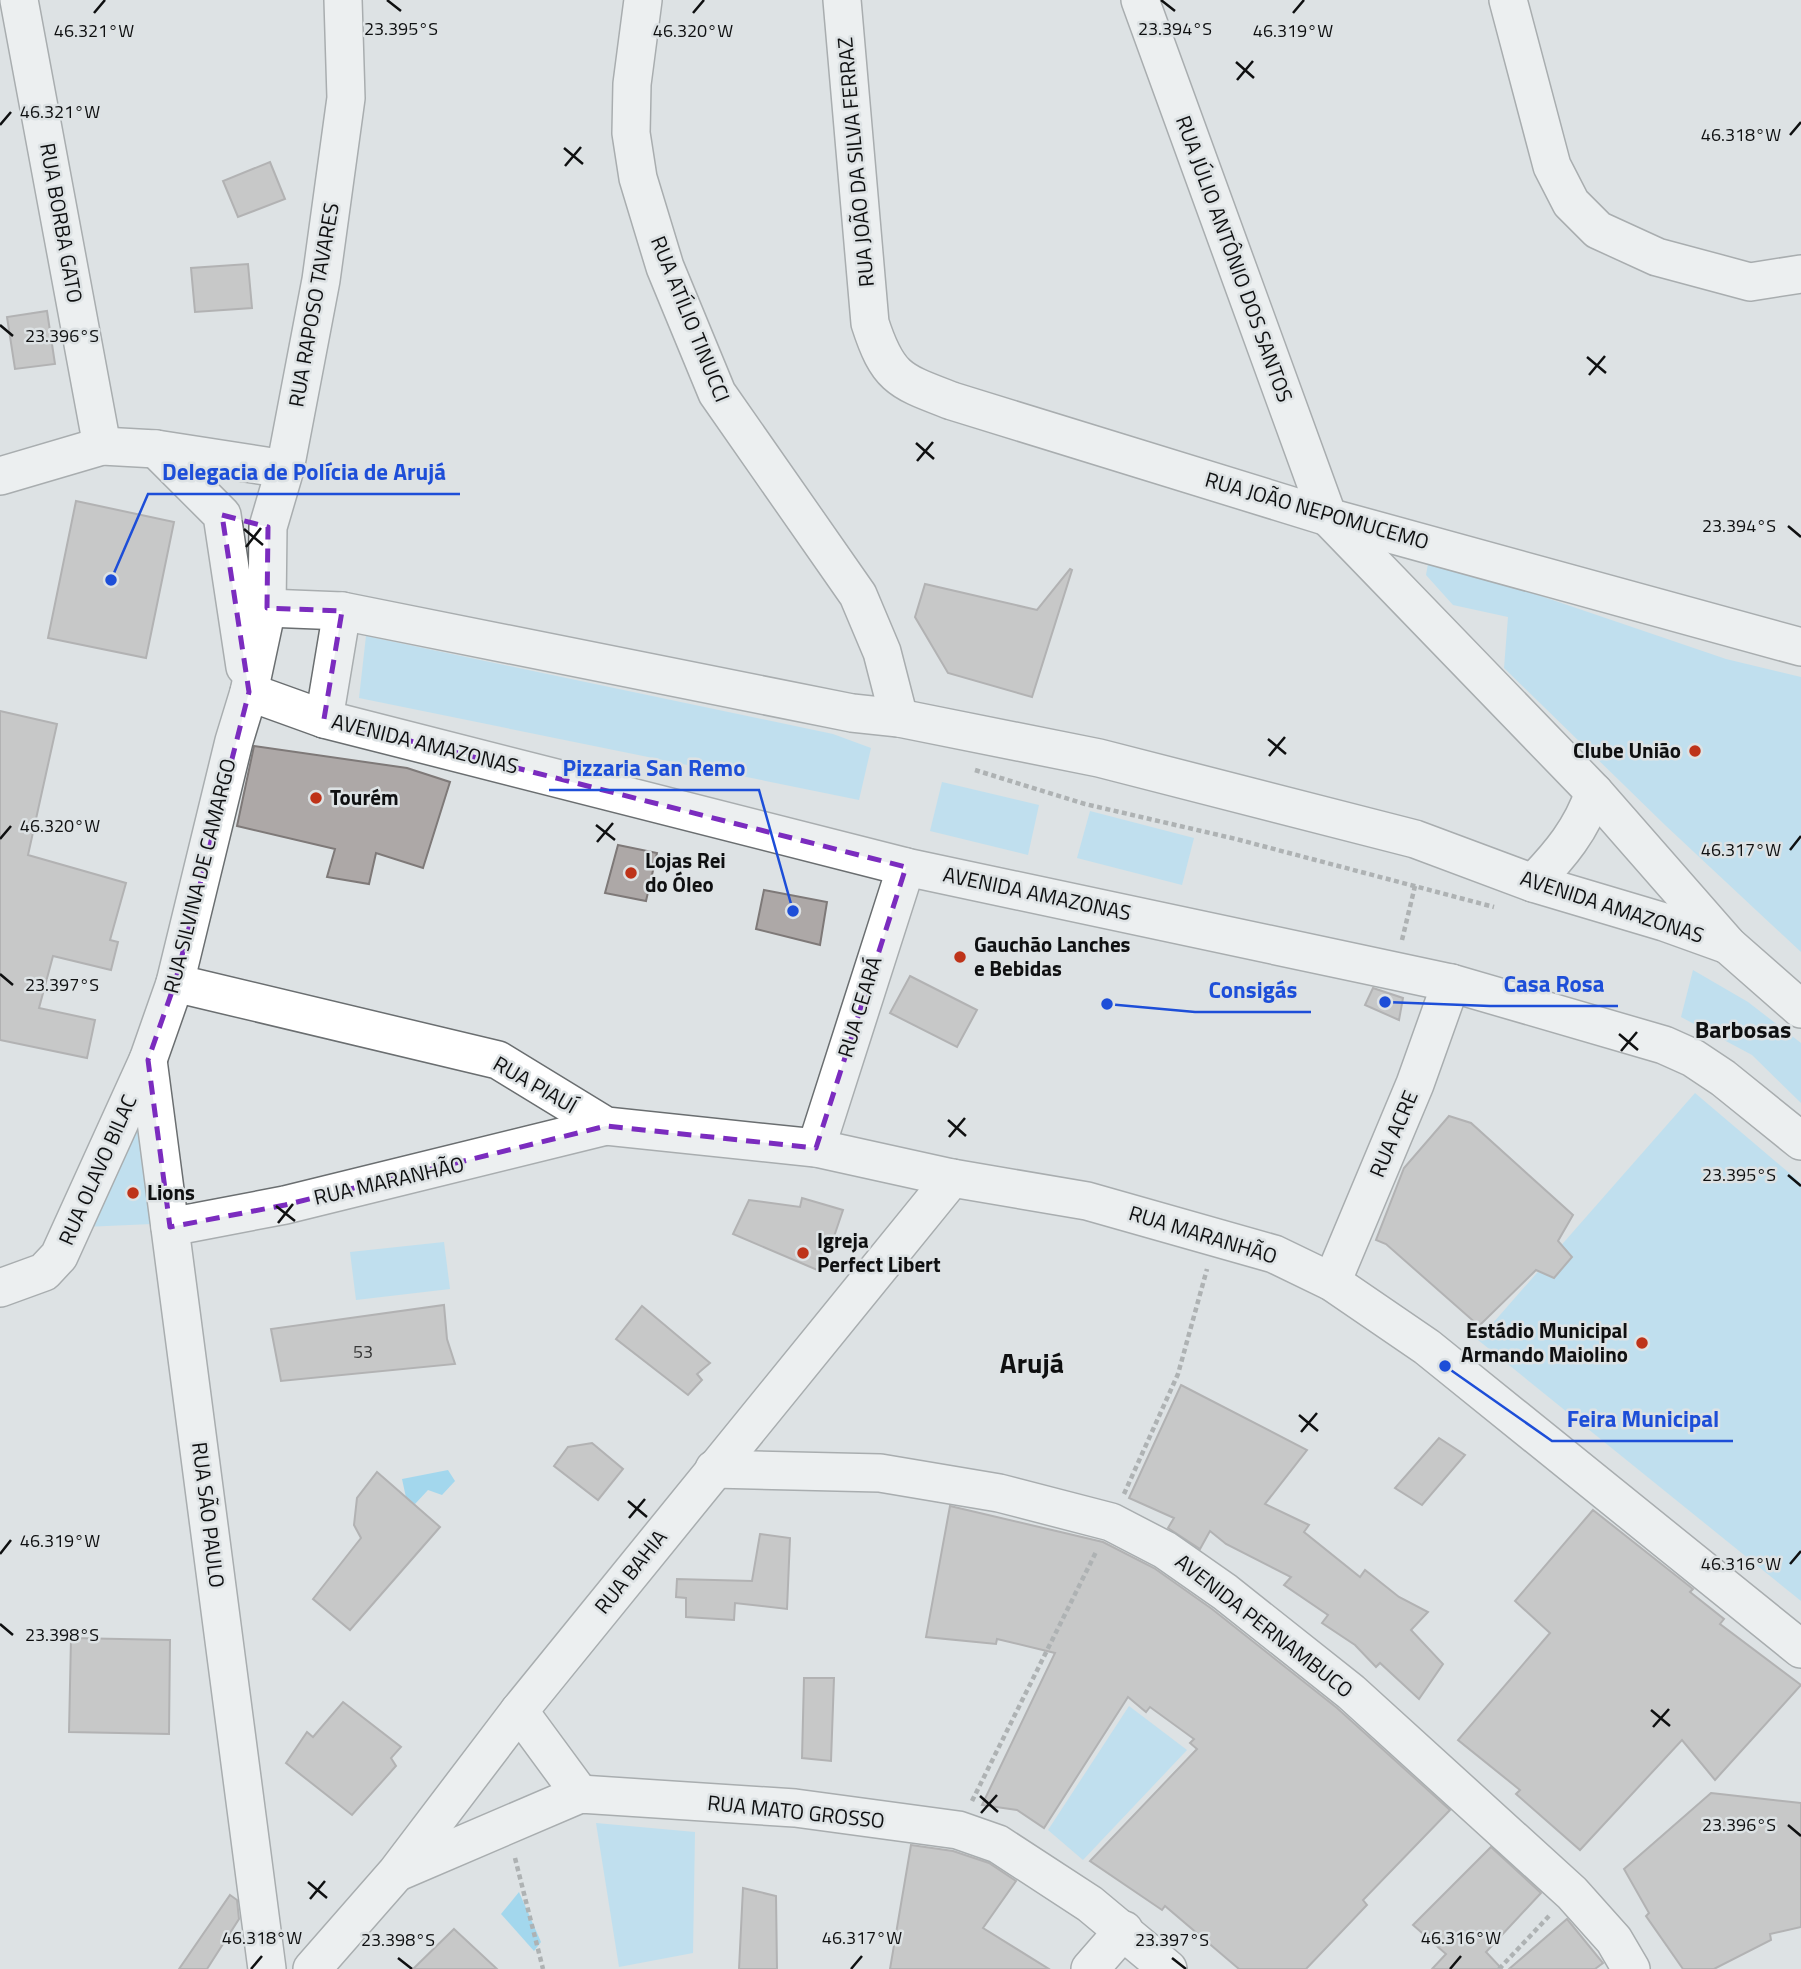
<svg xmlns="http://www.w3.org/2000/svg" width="1801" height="1969" viewBox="0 0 1801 1969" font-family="'Titillium Web',sans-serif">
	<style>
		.green { fill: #9ddcfa }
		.water { fill: #5ecbf9 }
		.building { fill: #ada8a7; stroke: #7e7978; stroke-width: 2 }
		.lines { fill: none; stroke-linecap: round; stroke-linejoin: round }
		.minor-casing { stroke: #6a6e70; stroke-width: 40 }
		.path { stroke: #757879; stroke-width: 4.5; stroke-dasharray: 5 3.5; stroke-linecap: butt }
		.minor { stroke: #fff; stroke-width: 37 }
		.marked { fill: none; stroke: #7b2cbf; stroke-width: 5; stroke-dasharray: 14 9; stroke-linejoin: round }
		.ticks { fill: none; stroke: #0f1011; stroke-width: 2.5 }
		.poi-dot { fill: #be3319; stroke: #dde2e4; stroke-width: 2.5 }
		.labels { text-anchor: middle; stroke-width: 5; stroke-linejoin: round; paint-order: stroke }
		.number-label { font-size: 18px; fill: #363636 }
		.street-label { font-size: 21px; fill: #0f1011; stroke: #dde2e4 }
		.poi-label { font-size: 21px; font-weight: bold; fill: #0f1011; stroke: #dde2e4; text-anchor: start }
		.quarter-label { font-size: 24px; font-weight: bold; fill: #0f1011; stroke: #dde2e4 }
		.district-label { font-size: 28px; font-weight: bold; fill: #0f1011; stroke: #dde2e4 }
		.ticks-label { font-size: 18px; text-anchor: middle; fill: #0f1011; stroke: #dde2e4; stroke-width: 5; stroke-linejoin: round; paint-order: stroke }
		.leader { fill: none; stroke: #1d4ed8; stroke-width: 2.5 }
		.callout-dot { fill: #1d4ed8; stroke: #dde2e4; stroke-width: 2.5 }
		.callout-label { font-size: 23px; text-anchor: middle; font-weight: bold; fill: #1d4ed8; stroke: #dde2e4; stroke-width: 5; stroke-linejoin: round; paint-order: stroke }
	</style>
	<rect width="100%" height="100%" fill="#dde2e4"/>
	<!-- green -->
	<g class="green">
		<path d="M 1429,558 L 1726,659 L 1801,677 L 1801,952 L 1665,825 L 1504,668 L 1508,617 L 1453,605 L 1426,575 Z"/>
		<path d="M 366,636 L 833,734 L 871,748 L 859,800 L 359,698 Z"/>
		<path d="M 942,782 L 1039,805 L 1028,855 L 930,831 Z"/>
		<path d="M 1090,811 L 1194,838 L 1182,885 L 1077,858 Z"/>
		<path d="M 1693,970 L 1748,1002 L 1801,1043 L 1801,1103 L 1752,1055 L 1681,1017 Z"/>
		<path d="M 1695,1093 L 1801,1183 L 1801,1601 L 1478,1340 Z"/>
		<path d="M 127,1121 L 147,1133 L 152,1224 L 84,1227 Z"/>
		<path d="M 444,1242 L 450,1289 L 356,1300 L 350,1252 Z"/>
		<path d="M 1129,1706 L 1187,1750 L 1083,1860 L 1048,1830 Z"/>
		<path d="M 596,1823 L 695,1832 L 693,1953 L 619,1967 Z"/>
	</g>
	<!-- water -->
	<g class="water">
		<path d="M 448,1470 L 455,1481 L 442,1495 L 428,1490 L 415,1504 L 407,1502 L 402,1479 Z"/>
		<path d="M 519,1892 L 541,1942 L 534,1951 L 501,1914 Z"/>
	</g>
	<!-- building -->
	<g class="building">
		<path d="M 270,162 L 285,199 L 238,217 L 223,181 Z"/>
		<path d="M 248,264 L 252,308 L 195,312 L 191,268 Z"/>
		<path d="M 47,311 L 55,364 L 15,369 L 7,317 Z"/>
		<path d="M 76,501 L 174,522 L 146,658 L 48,638 Z"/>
		<path d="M 1070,569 L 1072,570 L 1032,697 L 948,673 L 915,617 L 925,584 L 1037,610 Z"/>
		<path d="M 0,711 L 57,724 L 28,855 L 126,883 L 110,940 L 118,942 L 111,970 L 53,956 L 39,1008 L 95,1020 L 87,1058 L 0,1040 Z"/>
		<path d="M 254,746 L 407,768 L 450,782 L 423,868 L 376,853 L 369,884 L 327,877 L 335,849 L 237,826 Z"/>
		<path d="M 618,845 L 657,853 L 646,901 L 605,893 Z"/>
		<path d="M 764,890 L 827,902 L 820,945 L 756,929 Z"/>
		<path d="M 910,976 L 977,1010 L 957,1047 L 890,1013 Z"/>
		<path d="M 1373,988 L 1403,998 L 1399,1020 L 1365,1005 Z"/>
		<path d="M 1449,1116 L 1471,1123 L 1573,1215 L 1558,1241 L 1572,1257 L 1554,1278 L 1536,1270 L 1479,1326 L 1386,1244 L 1376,1240 L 1404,1168 Z"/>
		<path d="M 802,1198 L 843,1210 L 822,1272 L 733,1234 L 749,1200 L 800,1207 Z"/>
		<path d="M 444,1305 L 447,1339 L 455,1364 L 281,1381 L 271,1329 Z"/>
		<path d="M 642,1306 L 710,1363 L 697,1374 L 702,1380 L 688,1395 L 616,1339 Z"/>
		<path d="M 1181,1385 L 1307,1450 L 1265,1504 L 1309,1525 L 1304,1532 L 1360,1577 L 1365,1570 L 1399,1597 L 1428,1612 L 1411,1630 L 1443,1664 L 1419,1699 L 1380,1663 L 1376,1667 L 1355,1645 L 1322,1623 L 1328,1615 L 1284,1585 L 1291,1577 L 1226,1544 L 1210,1531 L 1200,1549 L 1168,1528 L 1174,1518 L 1129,1498 Z"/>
		<path d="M 1439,1438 L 1465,1455 L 1422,1505 L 1395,1488 Z"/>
		<path d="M 592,1443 L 623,1469 L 598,1500 L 554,1466 L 568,1447 Z"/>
		<path d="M 377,1472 L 440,1527 L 350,1630 L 313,1599 L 361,1538 L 354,1525 L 357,1498 Z"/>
		<path d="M 950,1506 L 1103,1542 L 1154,1568 L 1212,1609 L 1337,1708 L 1450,1810 L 1363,1900 L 1367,1905 L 1306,1969 L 1239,1969 L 1165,1906 L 1162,1910 L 1090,1861 L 1197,1749 L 1190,1743 L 1194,1739 L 1150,1707 L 1146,1712 L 1128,1697 L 1044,1828 L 1017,1810 L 982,1805 L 1055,1653 L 997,1639 L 996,1644 L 926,1637 Z"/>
		<path d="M 1593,1510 L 1693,1589 L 1690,1592 L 1724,1619 L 1720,1624 L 1801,1685 L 1715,1780 L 1682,1740 L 1580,1850 L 1516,1794 L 1520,1790 L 1458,1740 L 1550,1633 L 1515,1601 Z"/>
		<path d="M 760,1534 L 790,1538 L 787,1609 L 735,1603 L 734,1620 L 686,1617 L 686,1598 L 676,1597 L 677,1579 L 752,1581 Z"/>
		<path d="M 71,1638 L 170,1640 L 169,1734 L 69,1732 Z"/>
		<path d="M 804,1678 L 834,1678 L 831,1761 L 802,1758 Z"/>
		<path d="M 343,1702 L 401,1747 L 391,1758 L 396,1766 L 352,1815 L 286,1763 L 307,1732 L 313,1737 Z"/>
		<path d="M 1711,1793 L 1801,1803 L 1801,1927 L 1770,1934 L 1771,1940 L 1714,1969 L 1683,1969 L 1646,1916 L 1649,1913 L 1624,1869 Z"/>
		<path d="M 911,1845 L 953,1851 L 989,1863 L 1016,1881 L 983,1928 L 1049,1969 L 890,1969 Z"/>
		<path d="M 1491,1847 L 1541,1893 L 1486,1952 L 1502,1969 L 1432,1969 L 1446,1954 L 1413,1925 Z"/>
		<path d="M 743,1888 L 776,1896 L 777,1969 L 739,1969 Z"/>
		<path d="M 230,1895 L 237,1900 L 239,1919 L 207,1969 L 179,1969 Z"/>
		<path d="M 1567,1919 L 1603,1963 L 1595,1969 L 1509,1969 Z"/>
		<path d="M 454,1929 L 497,1969 L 413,1969 Z"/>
	</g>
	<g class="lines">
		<defs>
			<g id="minor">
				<path d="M 19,0 L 102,446"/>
				<path d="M 643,0 L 632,84 L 631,133 L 638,178 L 665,267 L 717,393 L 858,595 L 882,652 L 899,718"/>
				<path d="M 842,0 L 870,323 C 888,379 900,381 952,401 L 1328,517 L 1801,647"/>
				<path d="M 1140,0 L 1328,517 L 1594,792 L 1728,945 L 1801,1009"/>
				<path d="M 1508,0 L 1552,166 L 1571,203 L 1598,230 L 1657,257 L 1750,282 L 1801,274"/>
				<path d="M 156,449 L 222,515 L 245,667"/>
				<path d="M 0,476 L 102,446 L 156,449 L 285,469"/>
				<path d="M 267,608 L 342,611 L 852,713 L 899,718 L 1099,758 L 1415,839 L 1533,883 L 1664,922 L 1728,945"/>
				<path d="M 249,692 L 324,719 L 906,867 L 1451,983 L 1664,1045 L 1693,1058 L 1723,1078 L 1801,1141"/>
				<path d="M 324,719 L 342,611"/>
				<path d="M 1533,883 C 1560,855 1582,829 1594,792"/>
				<path d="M 175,983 L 498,1060 L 606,1126 L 816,1148 L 952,1178 L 1087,1201 L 1274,1254 L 1332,1282 L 1427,1347 L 1801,1649"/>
				<path d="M 148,1060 L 267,1969"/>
				<path d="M 816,1148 L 906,867"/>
				<path d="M 170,1227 L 285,1205 L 606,1126"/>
				<path d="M 1332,1282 L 1415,1084 L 1451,983"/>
				<path d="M 0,1288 L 44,1272 L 59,1256 L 148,1060 L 175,983 L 234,741 L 249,692 L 267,608 L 268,527 L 285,469 L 321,280 L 346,98 L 343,0"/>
				<path d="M 714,1469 L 880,1473 L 999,1493 L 1111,1522 L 1165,1550 L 1225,1592 L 1351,1692 L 1572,1893 L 1614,1940 L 1631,1969"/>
				<path d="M 519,1711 L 580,1794"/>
				<path d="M 398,1872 L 580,1794 L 795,1808 L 958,1830 L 998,1844 L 1090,1904 L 1168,1969"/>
				<path d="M 312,1969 L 396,1873 L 519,1711 L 952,1178"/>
				<path d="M 1090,1969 L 1124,1930"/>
			</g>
		</defs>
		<!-- minor casing -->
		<use href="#minor" class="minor-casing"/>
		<!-- path -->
		<g class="path">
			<path d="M 975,770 L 1085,804 L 1236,839 L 1494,907"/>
			<path d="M 1402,940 L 1415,886"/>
			<path d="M 1124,1494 L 1178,1374 L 1207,1269"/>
			<path d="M 972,1801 L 1096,1552"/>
			<path d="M 515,1858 L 543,1969"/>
			<path d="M 1499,1969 L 1549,1916"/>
		</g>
		<!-- minor -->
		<use href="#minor" class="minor"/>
	</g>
	<!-- marked area -->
	<path d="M0 0H1801V1969H0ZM 222,515 L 268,527 L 267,608 L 342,611 L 324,719 L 906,867 L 816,1148 L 606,1126 L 285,1205 L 170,1227 L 148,1060 L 175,983 L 249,692 Z" fill="#dde2e4" fill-opacity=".55" fill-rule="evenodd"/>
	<path class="marked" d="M 222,515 L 268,527 L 267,608 L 342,611 L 324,719 L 906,867 L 816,1148 L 606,1126 L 285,1205 L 170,1227 L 148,1060 L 175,983 L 249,692 Z"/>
	<!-- ticks -->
	<path class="ticks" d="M 387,0 L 401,11M 1161,0 L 1175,11M 94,13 L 105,0M 693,13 L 704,0M 1293,13 L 1304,0M 1236,62 L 1254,78M 1237,80 L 1253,61M 0,125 L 11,112M 1790,135 L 1801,122M 564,148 L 583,164M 565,166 L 581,147M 0,325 L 13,336M 1587,357 L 1606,373M 1589,375 L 1605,356M 916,443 L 934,459M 917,461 L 933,442M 1788,526 L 1801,537M 244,529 L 263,545M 246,547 L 261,528M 1268,739 L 1286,754M 1269,756 L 1285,737M 596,825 L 615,840M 0,839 L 11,826M 597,842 L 613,823M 1790,850 L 1801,836M 0,974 L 13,985M 1619,1034 L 1638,1050M 1621,1051 L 1637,1032M 948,1120 L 966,1136M 949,1137 L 965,1118M 1788,1175 L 1801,1186M 276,1206 L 295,1221M 278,1223 L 293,1204M 1299,1415 L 1318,1431M 1301,1432 L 1317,1413M 628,1501 L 647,1517M 629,1518 L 645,1499M 0,1554 L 11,1540M 1790,1564 L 1801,1551M 0,1624 L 13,1635M 1651,1710 L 1670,1726M 1653,1727 L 1669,1709M 980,1796 L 998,1812M 981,1813 L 997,1795M 1788,1825 L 1801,1836M 308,1882 L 327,1898M 310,1899 L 325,1881M 398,1958 L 412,1969M 1172,1958 L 1186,1969M 251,1969 L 262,1956M 851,1969 L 862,1956M 1450,1969 L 1461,1956"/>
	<!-- markers -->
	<g class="poi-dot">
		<circle cx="1695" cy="751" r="7"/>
		<circle cx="316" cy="798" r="7"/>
		<circle cx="631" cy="873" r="7"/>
		<circle cx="960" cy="957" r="7"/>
		<circle cx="133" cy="1193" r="7"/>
		<circle cx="803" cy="1253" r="7"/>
		<circle cx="1642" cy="1343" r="7"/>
	</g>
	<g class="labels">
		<!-- number labels -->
		<g class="number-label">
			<text x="363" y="1358">53</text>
		</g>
		<!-- street labels -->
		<g class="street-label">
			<text transform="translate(856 162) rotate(-95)" y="7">RUA JOÃO DA SILVA FERRAZ</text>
			<text transform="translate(61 223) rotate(80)" y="7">RUA BORBA GATO</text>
			<text transform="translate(1234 259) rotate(70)" y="7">RUA JÚLIO ANTÔNIO DOS SANTOS</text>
			<text transform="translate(314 305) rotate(-80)" y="7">RUA RAPOSO TAVARES</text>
			<text transform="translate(690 319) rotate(68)" y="7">RUA ATÍLIO TINUCCI</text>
			<text transform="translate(1317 511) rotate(16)" y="7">RUA JOÃO NEPOMUCEMO</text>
			<text transform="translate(425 744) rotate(14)" y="7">AVENIDA AMAZONAS</text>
			<text transform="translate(200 876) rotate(-76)" y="7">RUA SILVINA DE CAMARGO</text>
			<text transform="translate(1037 894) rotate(12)" y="7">AVENIDA AMAZONAS</text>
			<text transform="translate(1612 907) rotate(18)" y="7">AVENIDA AMAZONAS</text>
			<text transform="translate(860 1007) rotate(-73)" y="7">RUA CEARÁ</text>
			<text transform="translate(535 1085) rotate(30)" y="7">RUA PIAUÍ</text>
			<text transform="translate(1394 1134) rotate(-67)" y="7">RUA ACRE</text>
			<text transform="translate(98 1170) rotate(-66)" y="7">RUA OLAVO BILAC</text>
			<text transform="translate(389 1181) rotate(-13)" y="7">RUA MARANHÃO</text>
			<text transform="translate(1203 1235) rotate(17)" y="7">RUA MARANHÃO</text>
			<text transform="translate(208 1515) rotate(83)" y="7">RUA SÃO PAULO</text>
			<text transform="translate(631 1572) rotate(-51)" y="7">RUA BAHIA</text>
			<text transform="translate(1264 1626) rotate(38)" y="7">AVENIDA PERNAMBUCO</text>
			<text transform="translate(796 1812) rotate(6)" y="7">RUA MATO GROSSO</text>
		</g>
		<!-- poi labels -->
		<g class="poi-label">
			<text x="1681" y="758" text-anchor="end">Clube União</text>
			<text x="330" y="805">Tourém</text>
			<text x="645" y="868">Lojas Rei<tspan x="645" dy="24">do Óleo</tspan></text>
			<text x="974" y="952">Gauchão Lanches<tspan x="974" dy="24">e Bebidas</tspan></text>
			<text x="147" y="1200">Lions</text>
			<text x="817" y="1248">Igreja<tspan x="817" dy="24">Perfect Libert</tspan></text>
			<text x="1628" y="1338" text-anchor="end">Estádio Municipal<tspan x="1628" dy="24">Armando Maiolino</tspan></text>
		</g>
		<!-- quarter labels -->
		<g class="quarter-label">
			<text x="1743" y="1038">Barbosas</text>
		</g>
		<!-- district labels -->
		<g class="district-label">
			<text x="1032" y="1373">Arujá</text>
		</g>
	</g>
	<g class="ticks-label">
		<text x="401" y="35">23.395°S</text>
		<text x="1175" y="35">23.394°S</text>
		<text x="94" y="37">46.321°W</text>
		<text x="693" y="37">46.320°W</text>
		<text x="1293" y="37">46.319°W</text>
		<text x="60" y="118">46.321°W</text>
		<text x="1741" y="141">46.318°W</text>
		<text x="62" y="342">23.396°S</text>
		<text x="1739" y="532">23.394°S</text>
		<text x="60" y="832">46.320°W</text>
		<text x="1741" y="856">46.317°W</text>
		<text x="62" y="991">23.397°S</text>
		<text x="1739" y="1181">23.395°S</text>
		<text x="60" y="1547">46.319°W</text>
		<text x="1741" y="1570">46.316°W</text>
		<text x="62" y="1641">23.398°S</text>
		<text x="1739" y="1831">23.396°S</text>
		<text x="262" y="1944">46.318°W</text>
		<text x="862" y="1944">46.317°W</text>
		<text x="1461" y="1944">46.316°W</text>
		<text x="398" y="1946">23.398°S</text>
		<text x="1172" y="1946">23.397°S</text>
	</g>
	<!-- callouts -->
	<path class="leader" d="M111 580L148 494H460M793 911L759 790H549M1385 1002L1490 1006H1618M1107 1004L1195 1012H1311M1445 1366L1552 1441H1733"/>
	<g class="callout-dot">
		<circle cx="111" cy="580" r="7"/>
		<circle cx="793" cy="911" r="7"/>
		<circle cx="1385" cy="1002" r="7"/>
		<circle cx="1107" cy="1004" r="7"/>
		<circle cx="1445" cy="1366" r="7"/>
	</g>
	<g class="callout-label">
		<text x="304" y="480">Delegacia de Polícia de Arujá</text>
		<text x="654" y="776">Pizzaria San Remo</text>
		<text x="1554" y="992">Casa Rosa</text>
		<text x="1253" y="998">Consigás</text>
		<text x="1643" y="1427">Feira Municipal</text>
	</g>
</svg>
